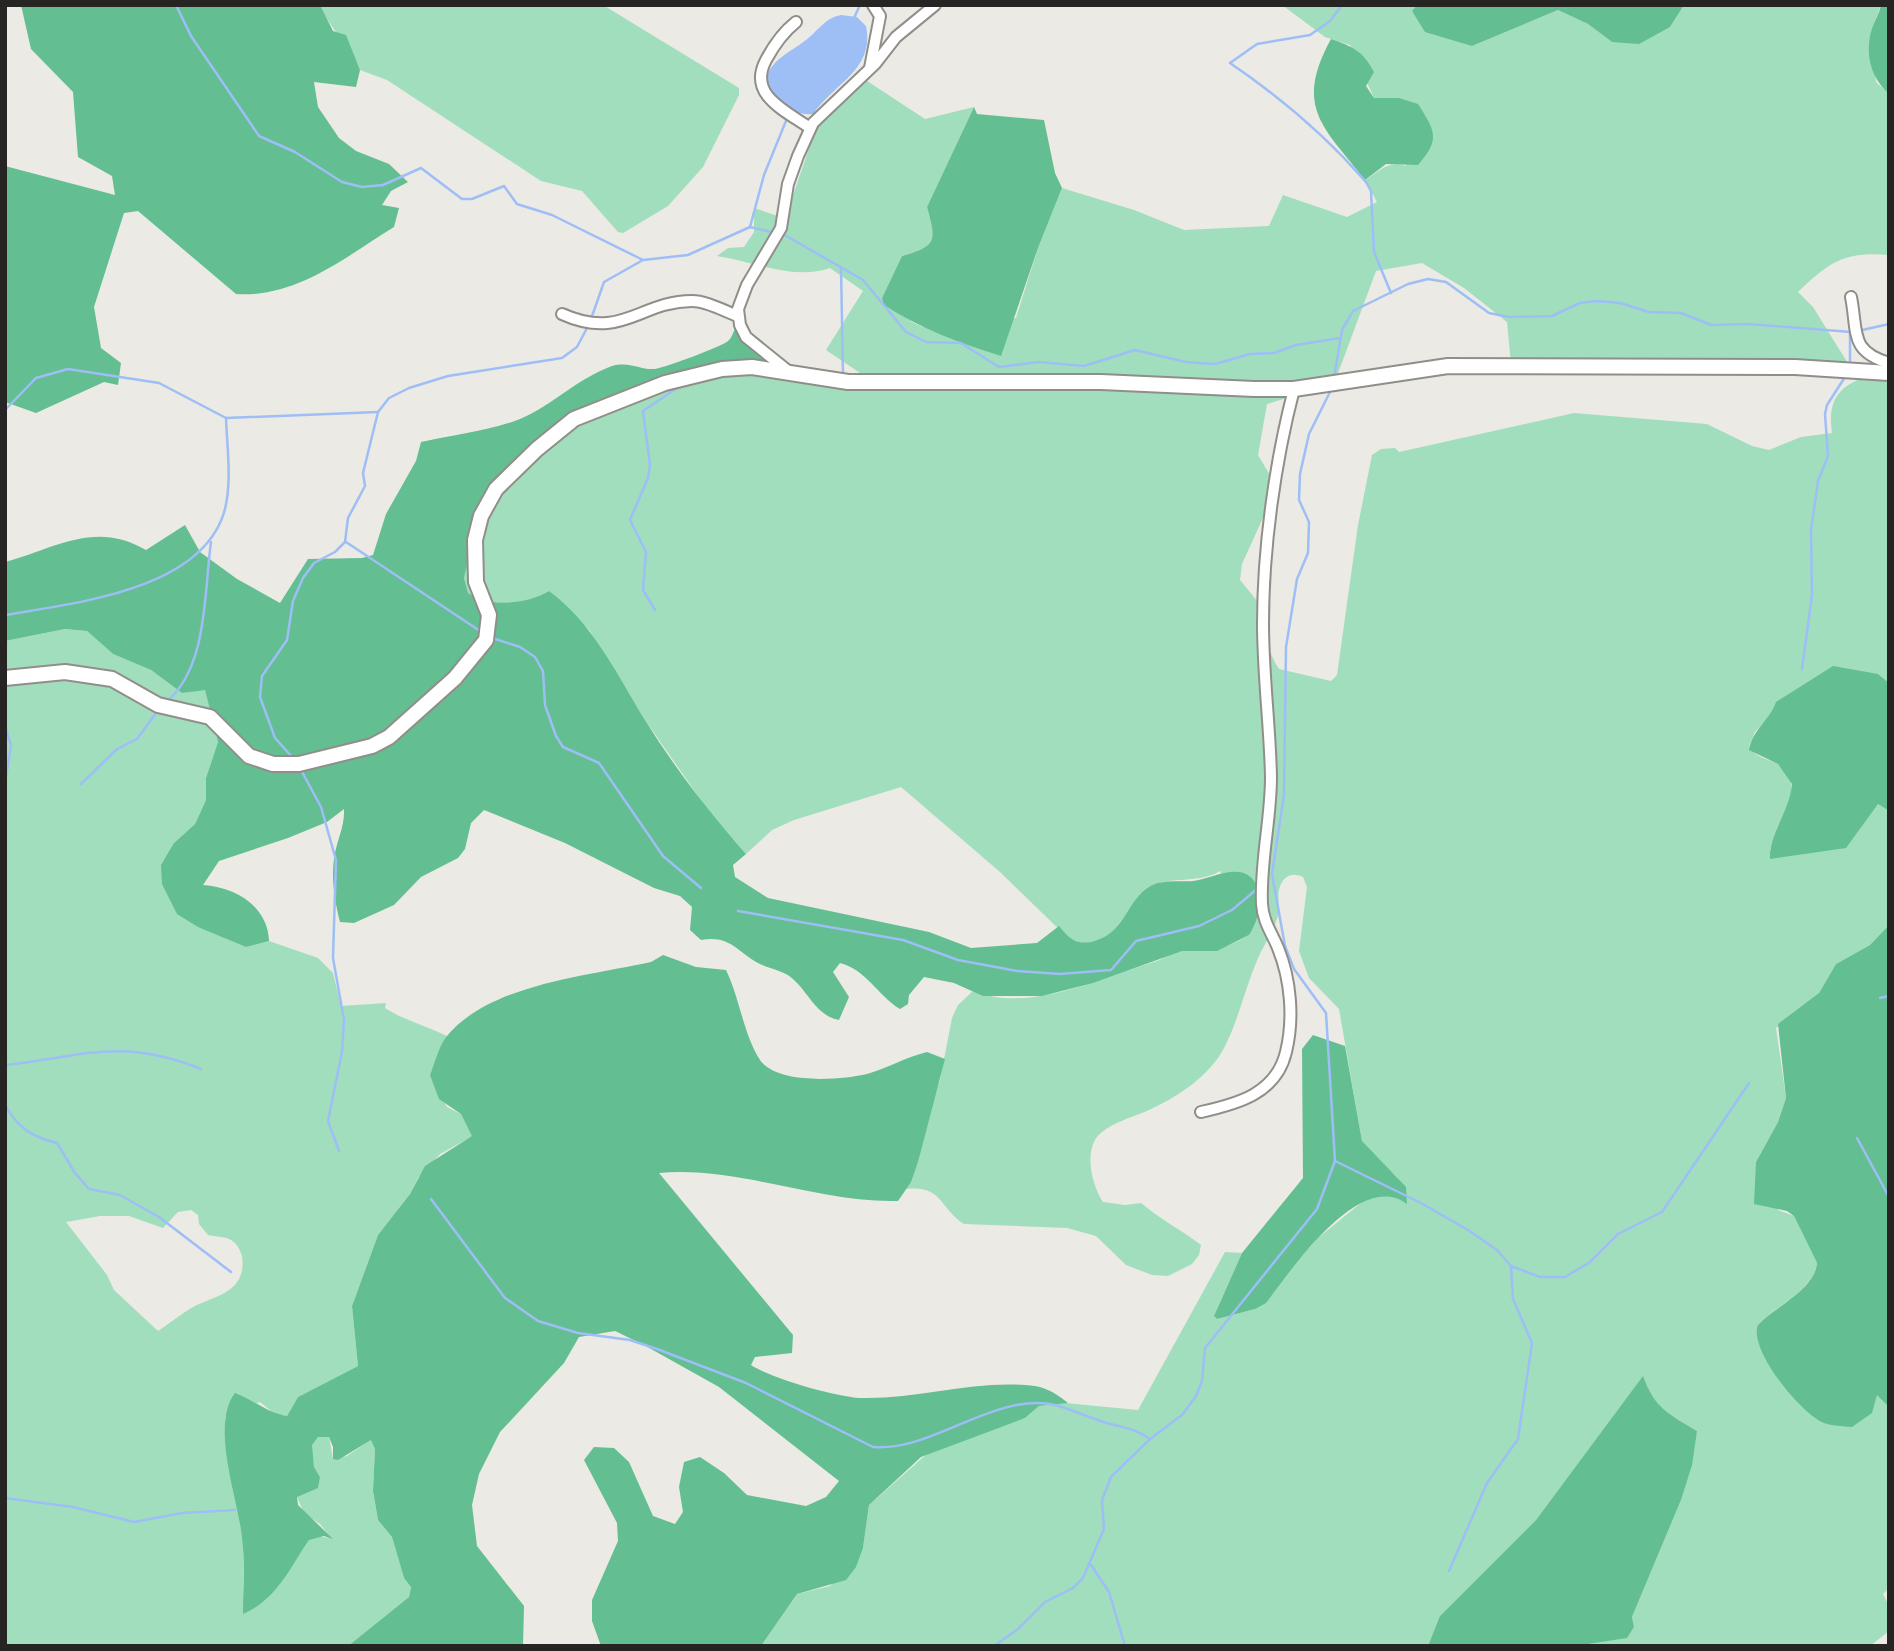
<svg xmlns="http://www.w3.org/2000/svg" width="1894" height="1651" viewBox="0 0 1894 1651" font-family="Commissioner,sans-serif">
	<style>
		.green { fill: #a1debe; fill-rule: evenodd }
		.forest { fill: #63be92 }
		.water { fill: #9ebef6 }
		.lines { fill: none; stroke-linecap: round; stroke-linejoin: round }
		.stream { stroke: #9ebef6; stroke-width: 2.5 }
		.minor-casing { stroke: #918e8a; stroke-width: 14 }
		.major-casing { stroke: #918e8a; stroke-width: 18 }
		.minor { stroke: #fff; stroke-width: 10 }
		.major { stroke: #fff; stroke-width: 14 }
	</style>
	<rect width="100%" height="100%" fill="#eceae4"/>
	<!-- green -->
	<g class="green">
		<path d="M 320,5 L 603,5 L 739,88 L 739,95 L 703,167 L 668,206 L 623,233 L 618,232 L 582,191 L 541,181 L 387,80 L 360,70 C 351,45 330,30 320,5 Z"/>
		<path d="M 1282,5 L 1417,5 L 1412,12 L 1472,46 L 1558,10 L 1588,24 L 1612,42 L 1670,27 L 1684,5 L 1881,5 L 1871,32 L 1876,82 L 1889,94 L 1889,255 C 1845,251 1829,262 1798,292 L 1813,307 L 1849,365 L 1511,364 L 1507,322 L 1464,288 L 1422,263 L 1376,271 L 1334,384 L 1267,404 L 1258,455 L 1277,487 L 1242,564 L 1240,580 L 1268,614 C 1264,634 1268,653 1279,669 L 1331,681 L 1337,675 L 1358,525 L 1372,455 L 1381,449 L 1395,448 L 1399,452 L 1574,413 L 1707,424 L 1752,446 L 1769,450 L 1801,437 L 1832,433 C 1825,387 1852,381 1889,369 L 1889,683 L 1878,674 L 1773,712 L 1755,732 L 1749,746 C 1754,756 1766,759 1776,763 C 1810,779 1779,828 1770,850 L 1878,804 L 1889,811 L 1889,925 L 1870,945 L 1836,964 L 1819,993 L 1776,1028 L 1786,1098 L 1778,1122 L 1756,1162 L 1778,1210 L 1794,1216 L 1817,1263 C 1815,1290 1774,1306 1758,1325 L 1877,1394 L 1889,1407 L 1889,1588 L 1883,1594 L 1889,1606 L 1889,1631 L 1870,1646 L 1575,1646 L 1627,1637 L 1634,1627 L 1632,1617 L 1681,1500 L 1697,1431 C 1669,1414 1655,1409 1643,1377 L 1536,1520 L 1441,1615 L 1428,1646 L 761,1646 L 797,1594 L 830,1586 L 863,1548 L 869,1505 L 928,1453 L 1025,1418 L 1039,1406 L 1065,1403 L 1138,1410 L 1225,1252 L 1242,1253 L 1214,1316 L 1217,1319 L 1255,1309 L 1318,1238 L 1367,1198 L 1392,1195 L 1401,1199 L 1397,1177 L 1372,1155 L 1362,1141 L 1339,1009 L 1309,978 L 1299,951 L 1307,887 L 1303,877 C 1294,873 1286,874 1281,884 C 1275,896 1282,907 1277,919 C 1272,933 1264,945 1258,958 C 1245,988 1239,1019 1224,1048 C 1209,1076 1179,1096 1151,1109 C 1135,1117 1104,1124 1095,1140 C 1085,1157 1093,1187 1103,1202 L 1125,1205 L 1141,1203 C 1160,1219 1181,1230 1201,1245 L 1199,1255 L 1192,1264 L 1168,1276 L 1152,1275 L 1126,1265 L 1096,1236 L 1067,1228 L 964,1224 C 939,1208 943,1185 906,1189 L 918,1162 L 931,1106 L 940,1080 L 952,1018 L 958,1005 L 973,991 C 1030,1014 1102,977 1157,961 C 1165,958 1174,952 1182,951 C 1213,947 1219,953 1249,935 L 1220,871 C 1199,884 1169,876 1152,886 C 1123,905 1115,958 1069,939 L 1000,872 L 901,787 L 794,820 L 772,830 L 746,854 L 710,813 L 645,720 L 589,630 L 549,591 C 527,604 489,608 467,593 L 464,578 L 467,554 L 488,495 L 589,411 L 722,368 L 856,387 L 860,373 L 826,350 L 863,291 L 830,268 C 795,281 752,261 717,256 L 728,248 L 744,247 L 754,232 L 754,208 L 778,216 L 787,213 L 816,128 L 864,79 L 925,119 L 974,107 L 927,207 C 936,240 938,246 902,256 L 882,298 L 912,322 L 923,327 L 1016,318 L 1038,248 L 1062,188 L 1134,210 L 1184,230 L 1269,226 L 1283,195 L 1347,217 L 1377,202 L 1365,180 C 1380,171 1388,160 1406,166 L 1399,98 L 1374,98 L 1350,45 L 1325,37 Z"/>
		<path d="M 65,629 L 87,631 L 113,654 L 151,670 L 182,693 L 205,689 L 218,742 L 206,778 L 206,800 L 195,824 L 174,843 L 225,938 L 246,947 L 269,941 L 318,958 L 333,973 L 341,1006 L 386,1003 L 385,1008 C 403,1020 427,1026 447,1036 L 430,1075 L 447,1107 L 461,1114 L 473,1136 L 440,1154 L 418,1178 L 410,1194 L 378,1235 L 352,1306 L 358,1366 L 298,1397 L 287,1416 L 276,1415 L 260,1402 L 225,1417 L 226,1447 L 243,1538 L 243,1613 L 295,1561 L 309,1540 L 315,1536 L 331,1538 L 320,1524 L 304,1513 L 297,1497 L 320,1477 L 314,1467 L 311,1445 L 318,1437 L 329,1437 L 333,1459 L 347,1456 L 372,1439 L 375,1449 L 373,1491 L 378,1520 L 392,1537 L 404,1578 L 411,1586 L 409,1597 L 348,1646 L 5,1646 L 5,641 ZM 191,1210 L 198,1215 L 199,1224 L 208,1235 C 214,1237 223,1236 229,1239 C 236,1242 240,1249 242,1256 C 247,1291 218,1295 195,1306 C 182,1313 170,1323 158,1331 L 114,1290 L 107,1275 L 66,1222 L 100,1216 L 129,1216 L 163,1228 L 178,1212 Z"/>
	</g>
	<!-- forest -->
	<g class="forest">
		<path d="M 21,5 L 320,5 L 333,31 L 346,35 L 360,70 L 356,87 L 314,82 L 318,107 L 339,138 L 356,151 L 389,164 L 408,182 L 391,191 L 382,205 L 399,208 L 394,227 C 345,257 297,298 236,294 L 138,211 L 124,213 L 94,307 L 101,348 L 121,363 L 118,385 L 104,382 L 36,413 L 5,402 L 5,166 L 115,195 L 112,176 L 78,157 L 73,92 L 31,49 Z"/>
		<path d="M 1417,5 L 1684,5 L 1670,27 L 1639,44 L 1612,42 L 1588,24 L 1558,10 L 1472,46 L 1425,32 L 1412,11 Z"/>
		<path d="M 1881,5 L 1889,5 L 1889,94 C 1871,78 1865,55 1871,32 C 1873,23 1879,15 1881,5 Z"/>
		<path d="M 1331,39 C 1352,46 1364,52 1374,72 L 1366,86 L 1374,98 L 1399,98 L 1418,104 C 1435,131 1441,139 1418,165 L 1386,164 L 1365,180 C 1325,128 1293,108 1331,39 Z"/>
		<path d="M 974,107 L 977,114 L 1044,120 L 1055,173 L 1062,188 L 1038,248 L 1001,356 C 960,343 921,329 884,305 L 882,298 L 902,256 C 938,246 936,240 927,207 Z"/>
		<path d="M 736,327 L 779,359 L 764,368 L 644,386 L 523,455 L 474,533 L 464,578 L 468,593 C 489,608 527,604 549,591 C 593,623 617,675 645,720 C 674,767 709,812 746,854 L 733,865 L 735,877 L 768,898 L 929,932 L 971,948 L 1037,943 L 1059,926 C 1069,939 1077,946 1095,941 C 1128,931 1127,895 1155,884 C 1166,880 1182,882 1193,881 C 1213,879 1247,857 1258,889 C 1263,905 1257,922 1249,935 L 1217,951 L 1182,951 L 1093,983 L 1042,996 L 983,996 L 954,983 L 924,977 L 909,995 L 908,1004 L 900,1009 C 878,996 867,970 840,963 L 833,972 L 849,997 L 839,1020 C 818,1016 810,996 796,982 C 786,970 771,970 758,963 C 736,951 730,935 701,940 L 690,930 L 692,907 L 680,896 L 654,888 L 565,843 L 484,810 L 471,823 L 465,849 L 458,858 L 421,877 L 394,905 L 354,923 L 340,922 C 335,902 331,880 334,859 C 336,842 345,827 344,809 L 327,822 L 288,838 L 219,861 L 203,885 C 235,887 268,906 269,941 L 246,947 L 198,927 L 177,914 L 162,884 L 161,865 L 174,843 L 195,824 L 206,800 L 206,778 L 218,742 L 205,690 L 182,693 L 151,670 L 113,654 L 87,631 L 65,629 L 5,641 L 5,562 C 56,548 95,520 146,550 L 185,525 L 200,552 L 237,579 L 280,603 L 308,559 L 362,558 L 373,555 L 386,514 L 416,461 L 421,442 C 453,435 489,431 520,419 C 553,405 578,378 612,366 C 629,361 641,370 654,369 C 662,369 723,346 728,341 C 732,338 733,332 736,327 Z"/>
		<path d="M 1833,666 L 1878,674 L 1889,683 L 1889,811 L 1878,804 L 1846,848 L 1770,859 C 1769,834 1790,811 1792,784 L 1778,764 L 1749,750 C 1752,730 1770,720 1776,702 Z"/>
		<path d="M 1889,925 L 1889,1407 L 1877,1395 L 1872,1413 L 1852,1427 C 1843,1426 1832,1426 1824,1423 C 1801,1414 1748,1349 1758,1325 C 1774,1307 1815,1290 1817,1263 L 1794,1216 L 1787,1211 L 1754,1204 L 1756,1162 L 1778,1122 L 1786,1098 L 1778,1024 L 1819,993 L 1836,964 L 1870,945 Z"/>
		<path d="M 663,955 L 696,967 L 726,970 C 740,999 743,1033 760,1060 C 777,1085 841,1080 867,1074 C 888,1068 906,1057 927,1052 L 945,1059 L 918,1162 L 911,1182 L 898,1201 C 818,1203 740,1166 659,1173 L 793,1335 L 792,1353 L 755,1357 L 751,1365 C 770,1378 839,1398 863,1398 C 920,1399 978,1379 1035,1386 C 1048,1388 1058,1395 1068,1403 L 1039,1406 L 1025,1418 L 921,1457 L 869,1505 L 863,1548 L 856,1567 L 846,1580 L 797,1594 L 761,1646 L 601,1646 L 592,1621 L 592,1600 L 618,1541 L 617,1523 L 584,1460 L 594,1447 L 614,1448 L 629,1462 L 653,1516 L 675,1524 L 683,1512 L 679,1487 L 684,1462 L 700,1457 L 724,1473 L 747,1495 L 806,1506 L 826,1497 L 839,1481 L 719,1387 L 644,1345 L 615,1331 L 579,1337 L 564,1363 L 500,1432 L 479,1474 L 472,1505 L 477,1546 L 524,1606 L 523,1646 L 348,1646 L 409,1597 L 411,1587 L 404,1578 L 392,1537 L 378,1520 L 373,1491 L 375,1449 L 371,1440 L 338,1460 L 333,1459 L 333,1447 L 329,1437 L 318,1437 L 312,1445 L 314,1467 L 320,1477 L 318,1488 L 297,1497 L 298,1505 L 333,1539 L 324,1536 L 309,1540 C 290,1568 276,1600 243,1614 C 243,1589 245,1562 242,1537 C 238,1499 210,1425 235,1393 C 253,1400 270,1414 287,1416 L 298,1397 L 358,1366 L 352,1306 L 378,1235 L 410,1194 L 425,1166 L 472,1136 L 461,1114 L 439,1099 L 430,1075 C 435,1063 439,1045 447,1036 C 490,984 588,976 651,962 Z"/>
		<path d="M 1313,1035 L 1345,1046 L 1362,1141 L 1406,1187 L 1407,1204 C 1360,1168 1291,1270 1266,1303 L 1255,1309 L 1217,1319 L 1214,1316 L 1242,1253 L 1303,1178 L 1302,1049 Z"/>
		<path d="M 1643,1376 C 1655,1409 1669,1414 1697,1431 L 1692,1465 L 1681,1500 L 1632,1617 L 1634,1627 L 1627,1638 L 1575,1646 L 1428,1646 L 1440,1616 L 1536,1520 Z"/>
	</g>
	<!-- water -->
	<path class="water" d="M 841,15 L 857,17 L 866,26 C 875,70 834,83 813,114 C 800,115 787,110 778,101 C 748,70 787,55 806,40 C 819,30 825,18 841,15 Z"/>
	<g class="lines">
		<!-- stream -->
		<g class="stream">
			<path d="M 176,5 L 191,36 L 259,136 L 295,152 L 342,182 L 362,187 L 383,185 L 421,168 L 462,199 L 472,199 L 504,186 L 517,204 L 552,215 L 643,260"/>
			<path d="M 1342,5 L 1330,21 L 1310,35 L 1257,44 L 1230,63 C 1280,97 1326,136 1366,182 L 1371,191 L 1374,252 L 1391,293"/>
			<path d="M 854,18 L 860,5"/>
			<path d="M 750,227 L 764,175 L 788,116"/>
			<path d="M 783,234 L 863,280 L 906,332 L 926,342 L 961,343 L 999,367 L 1039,362 L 1084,366 L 1135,350 L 1186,362 L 1215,364 L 1250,354 L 1274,353 L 1296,345 L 1340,338"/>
			<path d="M 841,267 L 843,375"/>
			<path d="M 591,319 L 604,282 L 643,260 L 688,255 L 750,227 L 776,233"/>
			<path d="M 1858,331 L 1889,324"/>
			<path d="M 1850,363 L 1850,332"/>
			<path d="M 1334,378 L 1342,330 L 1353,311 L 1408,284 L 1428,279 L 1446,282 L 1489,313 L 1509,317 L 1552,316 L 1580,303 L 1597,301 L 1620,303 L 1649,312 L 1681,313 L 1711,325 L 1749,324 L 1851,332"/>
			<path d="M 5,410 L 36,378 L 68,369 L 159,383 L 226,418 L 378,412"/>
			<path d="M 346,542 L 483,633"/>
			<path d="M 655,610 L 643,590 L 646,552 L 630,520 L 648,478 L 650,465 L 643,411 L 680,386"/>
			<path d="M 5,615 C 75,603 204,590 225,509 C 232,481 227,447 226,418"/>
			<path d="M 492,638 L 520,647 L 535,657 L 543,671 L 545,705 L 556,736 L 563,747 L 599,763 L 663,856 L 701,888"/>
			<path d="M 1802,669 L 1812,595 L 1811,530 L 1818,481 L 1828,456 L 1825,414 L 1827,405 L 1845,377"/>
			<path d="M 166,702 C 208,668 204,592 211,542"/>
			<path d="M 5,726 L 11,745 L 5,783"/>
			<path d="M 292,757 L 275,738 L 260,697 L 262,676 L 287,640 L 293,601 L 303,578 L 314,563 L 335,552 L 345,542 L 348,518 L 365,486 L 363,473 L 378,412 L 389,398 L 409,388 L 448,376 L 562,358 L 577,347 L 588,326"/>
			<path d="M 300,768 L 321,807 L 336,860 L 333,958 L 344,1020 L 342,1052 L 328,1121 L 339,1151"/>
			<path d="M 81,784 L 117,749 L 137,739 L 159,709"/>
			<path d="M 738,911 L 903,940 L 958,960 L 1017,971 L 1060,974 L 1111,970 L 1136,941 L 1199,926 L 1232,910 L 1257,889"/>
			<path d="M 1880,998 L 1889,996"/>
			<path d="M 5,1065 C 84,1056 122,1037 201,1069"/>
			<path d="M 5,1105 C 18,1128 32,1137 57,1143 L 75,1173 L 89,1189 L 120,1195 L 159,1217 L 231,1272"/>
			<path d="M 1857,1138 L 1889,1197"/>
			<path d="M 1335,1161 L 1421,1203 L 1468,1230 L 1497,1250 L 1511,1266 L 1540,1277 L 1565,1277 L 1590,1262 L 1618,1234 L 1662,1212 L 1749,1083"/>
			<path d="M 431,1199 L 505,1298 L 538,1321 L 578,1333 L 630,1340 L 657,1349 L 746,1383 L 873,1447 C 931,1452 990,1395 1050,1404 C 1067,1407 1084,1416 1101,1421 C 1121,1428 1131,1426 1150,1439"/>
			<path d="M 5,1498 L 73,1507 L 134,1522 L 182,1513 L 235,1510"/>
			<path d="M 1889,1502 L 1889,1530"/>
			<path d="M 1091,1565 L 1109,1592 L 1125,1646"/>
			<path d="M 1449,1571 L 1487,1483 L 1518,1439 L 1532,1343 L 1513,1299 L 1511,1266"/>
			<path d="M 994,1646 L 1018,1629 L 1045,1602 L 1073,1588 L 1083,1578 L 1104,1529 L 1102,1500 L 1111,1477 L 1150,1439 L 1182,1415 L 1196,1396 L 1202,1381 L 1205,1348 L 1317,1209 L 1335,1161 L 1326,1013 L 1294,969 L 1285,946 L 1272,874 L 1284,795 L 1286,647 L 1297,579 L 1308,553 L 1309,522 L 1299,500 L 1300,474 L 1309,434 L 1331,390"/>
		</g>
		<defs>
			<g id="minor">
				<path d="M 796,22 C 782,33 774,45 766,60 C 747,95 786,111 810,128"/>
				<path d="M 870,68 L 880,16 L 873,5"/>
				<path d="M 1851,297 C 1858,332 1849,351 1889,363"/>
				<path d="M 562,314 C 622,341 640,301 692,301 C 707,301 724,311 738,316"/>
				<path d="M 788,371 L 746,337 L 740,325 L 738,309 L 747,285 L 781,228 L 788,184 L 798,156 L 813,123 L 875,64 L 896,37 L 935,5"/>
				<path d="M 1201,1112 C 1237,1104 1276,1094 1286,1052 C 1294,1019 1291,980 1278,948 C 1272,933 1263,922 1262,904 C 1260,862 1271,820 1271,777 C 1270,726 1263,675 1263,624 C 1263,548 1275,462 1294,389"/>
			</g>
			<path id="major" d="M 5,678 L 65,672 L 112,679 L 158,705 L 210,717 L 249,756 L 273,764 L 299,764 L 372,746 L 389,737 L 455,678 L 486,640 L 489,615 L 476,582 L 475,540 L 481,516 L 496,489 L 537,449 L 574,419 L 665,383 L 722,369 L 752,367 L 848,382 L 1101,382 L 1254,389 L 1294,389 L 1448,366 L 1795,367 L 1889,373"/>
		</defs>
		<!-- minor casing -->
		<use href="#minor" class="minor-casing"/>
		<!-- major casing -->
		<use href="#major" class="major-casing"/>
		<!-- minor -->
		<use href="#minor" class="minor"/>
		<!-- major -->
		<use href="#major" class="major"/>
	</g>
	<!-- border -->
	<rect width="1894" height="1651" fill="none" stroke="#262523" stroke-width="14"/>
</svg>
